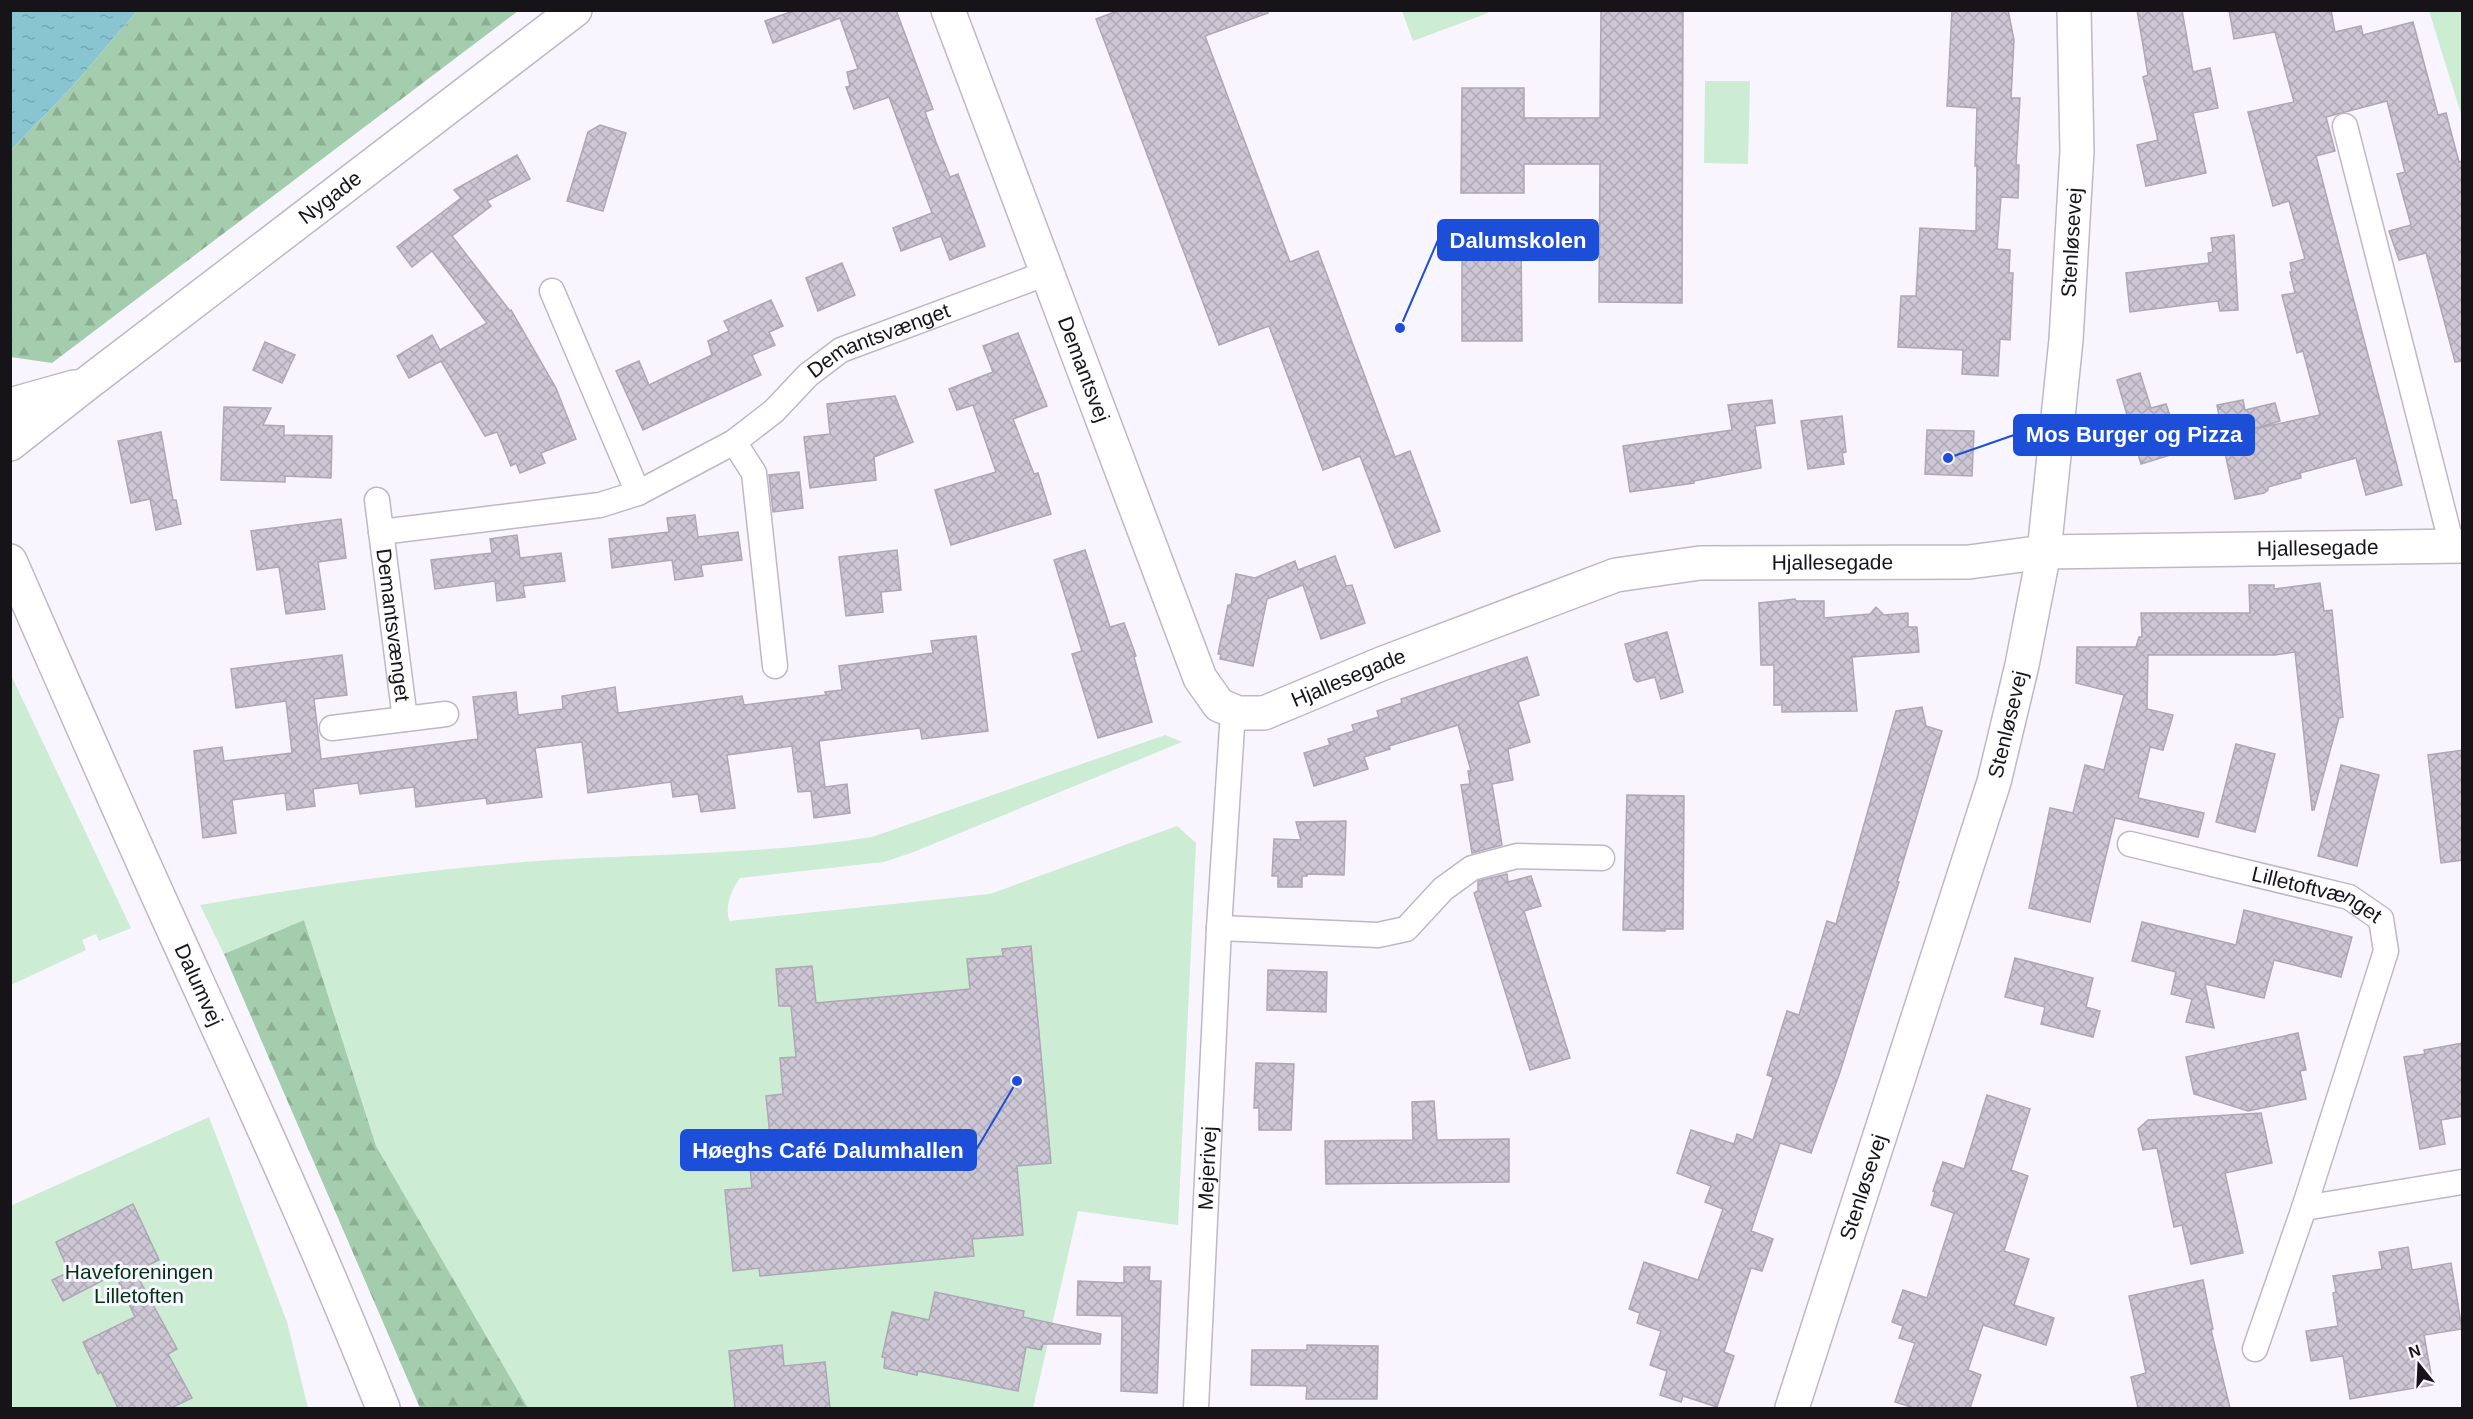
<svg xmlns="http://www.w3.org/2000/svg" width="2473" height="1419" viewBox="0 0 2473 1419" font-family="Arial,sans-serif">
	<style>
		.green { fill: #ccecd3 }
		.forest { fill: url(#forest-firs) }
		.water { fill: url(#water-ripples) }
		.building { fill: url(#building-cross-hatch); stroke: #ada7b6; stroke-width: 1.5 }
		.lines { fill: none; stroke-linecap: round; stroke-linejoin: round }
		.street-casing { stroke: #beb8c6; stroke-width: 27 }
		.secondary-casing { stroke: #beb8c6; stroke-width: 36 }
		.street { stroke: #fff; stroke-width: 24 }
		.secondary { stroke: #fff; stroke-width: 33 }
		.labels { text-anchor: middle; stroke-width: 6; stroke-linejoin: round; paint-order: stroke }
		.street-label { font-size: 21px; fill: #161419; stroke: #f9f5fe }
		.park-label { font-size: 21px; fill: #003315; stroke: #f9f5fe }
		.leader { fill: none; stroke: #1d4ed8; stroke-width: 2 }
		.callout-dot { fill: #1d4ed8; stroke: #f9f5fe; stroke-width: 2 }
		.callout { fill: #1d4ed8; stroke: #1d4ed8; stroke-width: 2 }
		.callout-label { font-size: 22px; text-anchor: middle; font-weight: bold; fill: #fff }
	</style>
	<defs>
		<pattern id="forest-firs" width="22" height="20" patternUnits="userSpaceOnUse" patternTransform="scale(1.5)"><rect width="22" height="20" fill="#a3cdac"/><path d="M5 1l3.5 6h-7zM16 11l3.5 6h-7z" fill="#8caf93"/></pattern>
		<pattern id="water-ripples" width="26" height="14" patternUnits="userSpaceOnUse" patternTransform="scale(1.5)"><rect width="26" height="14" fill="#89c5d1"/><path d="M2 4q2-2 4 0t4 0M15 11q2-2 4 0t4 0" fill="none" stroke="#76a8b3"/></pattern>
		<pattern id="building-cross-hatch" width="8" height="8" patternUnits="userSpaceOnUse" patternTransform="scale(1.5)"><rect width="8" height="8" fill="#cdc6d5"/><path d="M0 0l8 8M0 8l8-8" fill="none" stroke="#afa9b6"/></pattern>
	</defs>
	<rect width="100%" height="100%" fill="#f9f5fe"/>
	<!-- green -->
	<g class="green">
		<path d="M 1487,11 L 1488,13 L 1413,41 L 1402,11 Z"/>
		<path d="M 2429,11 L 2462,11 L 2462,117 Z"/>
		<path d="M 1705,81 L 1750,81 L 1748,164 L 1704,163 Z"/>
		<path d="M 10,673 L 131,928 L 99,941 L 96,934 L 82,940 L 86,950 L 11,985 Z"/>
		<path d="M 1165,735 L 1182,742 L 911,853 L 884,862 L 740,878 C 731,891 725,905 729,921 L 990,894 L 1177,826 L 1196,843 L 1178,1225 L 1078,1211 L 1033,1408 L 528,1408 L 376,1146 L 304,920 L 224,954 L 200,905 C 316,885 433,868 551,860 C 658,854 766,854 872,837 Z"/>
		<path d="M 209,1117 L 287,1322 L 308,1408 L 11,1408 L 10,1206 Z"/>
	</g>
	<!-- forest -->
	<g class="forest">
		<path d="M 137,11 L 518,11 L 52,363 L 11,357 L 11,150 L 71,88 Z"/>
		<path d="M 304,920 L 376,1146 L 528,1408 L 420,1408 L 224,954 Z"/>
	</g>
	<!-- water -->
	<path class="water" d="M 11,10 L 137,11 L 71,88 L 11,150 Z"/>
	<!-- building -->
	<g class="building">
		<path d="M 796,10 L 896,10 L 933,109 L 925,112 L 936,142 L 950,177 L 958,174 L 985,246 L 950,260 L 941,236 L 901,251 L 893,228 L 932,213 L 889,97 L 854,109 L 846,87 L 850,86 L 847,72 L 858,69 L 840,18 L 773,43 L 765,21 Z"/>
		<path d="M 1120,10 L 1268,10 L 1268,13 L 1205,36 L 1290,262 L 1318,251 L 1395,457 L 1410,451 L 1440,531 L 1395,548 L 1360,456 L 1323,470 L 1269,326 L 1219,345 L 1096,19 Z"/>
		<path d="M 1601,10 L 1683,10 L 1682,303 L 1599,302 L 1600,164 L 1524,164 L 1524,193 L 1461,193 L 1462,88 L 1524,88 L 1524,118 L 1600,118 Z"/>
		<path d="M 1952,10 L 2008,10 L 2014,40 L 2011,98 L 2020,98 L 2016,165 L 2019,165 L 2018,198 L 2001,197 L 1997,249 L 2010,250 L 2009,273 L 2013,273 L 2010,340 L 2000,339 L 1998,376 L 1962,374 L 1963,350 L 1898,347 L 1901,296 L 1916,296 L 1920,228 L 1976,231 L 1977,166 L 1975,166 L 1977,108 L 1947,106 Z"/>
		<path d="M 2137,10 L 2182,10 L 2193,72 L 2210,68 L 2218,108 L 2193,113 L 2206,173 L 2146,186 L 2137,145 L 2158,140 L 2143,77 L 2148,75 Z"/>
		<path d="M 2229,10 L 2331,10 L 2335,32 L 2361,26 L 2363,35 L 2413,22 L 2438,115 L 2446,113 L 2459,162 L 2463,161 L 2463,361 L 2455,362 L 2426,253 L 2399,260 L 2389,231 L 2411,225 L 2397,174 L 2405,172 L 2387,101 L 2326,117 L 2335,151 L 2316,156 L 2402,485 L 2366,495 L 2356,458 L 2300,473 L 2301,478 L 2268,487 L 2268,490 L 2264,493 L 2235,499 L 2222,439 L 2141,464 L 2117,380 L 2140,373 L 2151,408 L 2166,404 L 2174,427 L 2219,416 L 2217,405 L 2243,400 L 2245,410 L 2275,403 L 2280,421 L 2253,429 L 2320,415 L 2303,351 L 2297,353 L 2282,295 L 2295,293 L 2290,272 L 2292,272 L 2290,263 L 2305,259 L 2289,201 L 2273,206 L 2248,112 L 2294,102 L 2275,32 L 2234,39 Z"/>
		<path d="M 600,125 L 626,133 L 603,211 L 567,201 L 588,132 Z"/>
		<path d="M 517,155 L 530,179 L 487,201 L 491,206 L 452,236 L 510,311 L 511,310 L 556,388 L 576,439 L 541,453 L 545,463 L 520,473 L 516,463 L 511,466 L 497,432 L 485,436 L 441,361 L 409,378 L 397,356 L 432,335 L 440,350 L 487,323 L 432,251 L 412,267 L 397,247 L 461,198 L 454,190 Z"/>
		<path d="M 2234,235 L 2238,310 L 2220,311 L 2218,301 L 2130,312 L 2126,273 L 2209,263 L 2208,253 L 2213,252 L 2211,238 Z"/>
		<path d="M 1462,239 L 1521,239 L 1522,341 L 1462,341 Z"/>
		<path d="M 842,263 L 855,295 L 818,311 L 806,278 Z"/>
		<path d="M 771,300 L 783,326 L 769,332 L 775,345 L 752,355 L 761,375 L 643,430 L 616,371 L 639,361 L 649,385 L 712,355 L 708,341 L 729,331 L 724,321 Z"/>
		<path d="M 1018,333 L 1047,406 L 1013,419 L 1034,474 L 1038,473 L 1051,514 L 951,545 L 935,490 L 996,472 L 973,405 L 957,410 L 949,389 L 993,372 L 983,346 Z"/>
		<path d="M 265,342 L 295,355 L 282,383 L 253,370 Z"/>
		<path d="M 895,396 L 913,442 L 874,457 L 876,480 L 810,488 L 804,437 L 830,434 L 827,404 Z"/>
		<path d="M 1772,400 L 1775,423 L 1755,426 L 1761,468 L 1694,481 L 1694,483 L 1630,492 L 1623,446 L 1732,430 L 1728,405 Z"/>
		<path d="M 224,407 L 271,408 L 263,425 L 284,426 L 284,435 L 332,436 L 331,478 L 285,476 L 285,482 L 221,480 Z"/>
		<path d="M 1842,416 L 1846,452 L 1842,453 L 1844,464 L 1808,469 L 1801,421 Z"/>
		<path d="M 1927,430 L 1974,431 L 1972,476 L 1925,474 Z"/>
		<path d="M 161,432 L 173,500 L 176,500 L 181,524 L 156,530 L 150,499 L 131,503 L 118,441 Z"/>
		<path d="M 799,472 L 803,508 L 773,512 L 769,475 Z"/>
		<path d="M 695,515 L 698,537 L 738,532 L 742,560 L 701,565 L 703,576 L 675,580 L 672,560 L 612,568 L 609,539 L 669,532 L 667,518 Z"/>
		<path d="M 341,519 L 346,558 L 318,562 L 325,609 L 286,614 L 279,567 L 257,570 L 251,531 Z"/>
		<path d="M 517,535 L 520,558 L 561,553 L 565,581 L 523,586 L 525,597 L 497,601 L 495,581 L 435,589 L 431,560 L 492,553 L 490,539 Z"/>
		<path d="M 897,550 L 901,590 L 881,592 L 883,612 L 846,616 L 839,557 Z"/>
		<path d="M 1085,550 L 1110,627 L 1124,623 L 1136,656 L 1134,657 L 1152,722 L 1098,738 L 1072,654 L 1082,651 L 1054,560 Z"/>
		<path d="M 1335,556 L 1346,586 L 1352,585 L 1365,623 L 1321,639 L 1303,585 L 1267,599 L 1253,666 L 1220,659 L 1221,654 L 1218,654 L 1228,605 L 1231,605 L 1236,574 L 1255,578 L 1295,561 L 1298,570 Z"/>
		<path d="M 2320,583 L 2324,611 L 2332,610 L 2343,717 L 2339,718 L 2314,810 L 2312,810 L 2295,652 L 2275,655 L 2148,655 L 2147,709 L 2173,715 L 2163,750 L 2150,747 L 2138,798 L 2204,813 L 2198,837 L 2115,818 L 2090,922 L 2029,908 L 2050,808 L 2073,813 L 2085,765 L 2104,770 L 2124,695 L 2076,683 L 2077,647 L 2136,647 L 2139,637 L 2142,637 L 2141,613 L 2250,613 L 2249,585 L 2274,585 L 2274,589 Z"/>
		<path d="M 1795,599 L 1796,601 L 1824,601 L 1824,618 L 1870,614 L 1876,607 L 1884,615 L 1908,613 L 1908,627 L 1917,627 L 1919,652 L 1852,657 L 1857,711 L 1782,712 L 1782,705 L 1774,705 L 1774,665 L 1761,665 L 1759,603 Z"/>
		<path d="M 1667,632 L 1683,692 L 1661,699 L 1655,677 L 1637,682 L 1634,679 L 1625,644 Z"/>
		<path d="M 976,636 L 988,731 L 922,739 L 920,728 L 819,741 L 825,787 L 847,784 L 850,813 L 814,818 L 811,791 L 798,792 L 792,746 L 727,755 L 735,808 L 701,812 L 698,794 L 673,797 L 671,782 L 588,793 L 582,742 L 535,748 L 542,797 L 487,804 L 486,798 L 416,807 L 414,787 L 360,794 L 358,783 L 313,789 L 315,806 L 287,810 L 285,793 L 232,800 L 236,833 L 203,838 L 194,751 L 222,747 L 224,761 L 292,753 L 286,701 L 236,708 L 231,669 L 342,655 L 347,695 L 314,699 L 321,759 L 478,739 L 473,697 L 516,692 L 518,715 L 563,709 L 562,696 L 615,687 L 618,713 L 742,696 L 744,705 L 826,695 L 825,692 L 842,690 L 839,666 L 933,653 L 931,641 Z"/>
		<path d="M 1527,657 L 1539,695 L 1518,702 L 1530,742 L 1508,749 L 1513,780 L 1492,784 L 1502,845 L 1472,853 L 1461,785 L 1470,784 L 1468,771 L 1471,771 L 1458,725 L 1389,746 L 1390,749 L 1364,757 L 1368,769 L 1314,786 L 1304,753 L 1330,745 L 1328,739 L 1354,731 L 1352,725 L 1379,717 L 1377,711 L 1402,703 L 1401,699 Z"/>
		<path d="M 1922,707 L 1926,726 L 1942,731 L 1897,882 L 1899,882 L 1840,1072 L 1811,1153 L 1780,1143 L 1751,1231 L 1773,1239 L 1762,1271 L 1751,1268 L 1724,1352 L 1734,1356 L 1717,1407 L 1683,1396 L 1681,1402 L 1660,1395 L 1667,1371 L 1650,1365 L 1661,1331 L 1637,1323 L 1640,1313 L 1629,1309 L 1644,1262 L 1698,1280 L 1723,1209 L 1705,1202 L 1711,1186 L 1677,1173 L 1691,1130 L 1734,1144 L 1737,1134 L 1753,1140 L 1773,1077 L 1767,1075 L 1787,1011 L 1799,1015 L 1827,921 L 1836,924 L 1896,711 Z"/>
		<path d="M 2236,744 L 2275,754 L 2255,832 L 2216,822 Z"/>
		<path d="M 2463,750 L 2463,860 L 2441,863 L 2428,755 Z"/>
		<path d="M 2341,765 L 2379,775 L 2357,866 L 2318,856 Z"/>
		<path d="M 1627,795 L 1684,796 L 1683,929 L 1665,929 L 1665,931 L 1623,930 Z"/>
		<path d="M 1346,821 L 1344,875 L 1307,874 L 1307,876 L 1302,876 L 1302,887 L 1278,887 L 1278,876 L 1272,876 L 1274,839 L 1301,840 L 1296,822 Z"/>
		<path d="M 1507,874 L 1508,882 L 1531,876 L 1541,906 L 1524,911 L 1570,1058 L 1530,1070 L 1474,893 L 1478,891 L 1478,881 Z"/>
		<path d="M 2244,910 L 2352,937 L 2341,977 L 2274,960 L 2264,998 L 2205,984 L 2214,1028 L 2186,1022 L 2192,999 L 2171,994 L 2176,972 L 2132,961 L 2142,922 L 2236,945 Z"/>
		<path d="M 1031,946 L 1051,1163 L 1017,1166 L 1023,1235 L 972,1239 L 974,1256 L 760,1276 L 759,1268 L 733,1271 L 725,1190 L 752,1188 L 750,1167 L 773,1165 L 766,1096 L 783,1094 L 780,1058 L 796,1057 L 791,1006 L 779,1006 L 776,969 L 812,966 L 816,1003 L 970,989 L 967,959 L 1003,956 L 1002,949 Z"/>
		<path d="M 2015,958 L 2093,978 L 2086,1007 L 2100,1011 L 2093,1037 L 2041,1024 L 2045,1007 L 2005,997 Z"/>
		<path d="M 1268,970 L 1327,972 L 1326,1012 L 1267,1010 Z"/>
		<path d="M 2298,1033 L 2306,1070 L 2300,1071 L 2306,1099 L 2248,1111 L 2194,1094 L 2186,1057 Z"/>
		<path d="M 2463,1043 L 2463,1116 L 2441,1120 L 2445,1144 L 2420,1149 L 2404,1057 L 2425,1054 L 2424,1050 Z"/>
		<path d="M 1256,1063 L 1294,1064 L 1291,1130 L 1259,1130 L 1259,1108 L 1254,1108 Z"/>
		<path d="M 1987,1095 L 2030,1109 L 2011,1170 L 2028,1176 L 2004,1251 L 2029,1259 L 2014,1305 L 2054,1318 L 2046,1345 L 1983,1325 L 1968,1370 L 1981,1375 L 1970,1408 L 1914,1408 L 1895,1402 L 1915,1343 L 1899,1338 L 1903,1326 L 1892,1322 L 1903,1290 L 1927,1298 L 1954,1213 L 1931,1205 L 1935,1192 L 1933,1191 L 1943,1162 L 1964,1169 Z"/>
		<path d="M 1434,1101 L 1437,1140 L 1509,1139 L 1509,1182 L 1326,1184 L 1325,1141 L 1413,1140 L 1412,1102 Z"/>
		<path d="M 2261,1113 L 2272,1163 L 2225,1173 L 2243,1253 L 2191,1264 L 2182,1225 L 2174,1227 L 2157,1148 L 2143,1150 L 2138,1129 L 2148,1120 Z"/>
		<path d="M 133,1204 L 159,1260 L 138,1270 L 142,1278 L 139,1279 L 177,1349 L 168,1354 L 192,1398 L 171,1408 L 118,1408 L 101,1372 L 98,1374 L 83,1342 L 135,1317 L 115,1274 L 63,1301 L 52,1280 L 69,1272 L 56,1242 Z"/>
		<path d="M 2408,1247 L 2412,1270 L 2451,1263 L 2462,1329 L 2424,1335 L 2433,1385 L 2350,1399 L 2343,1356 L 2311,1361 L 2306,1331 L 2338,1326 L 2333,1293 L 2336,1292 L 2333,1276 L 2382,1269 L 2379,1252 Z"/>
		<path d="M 1124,1267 L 1150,1267 L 1149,1281 L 1161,1281 L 1157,1393 L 1121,1391 L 1122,1316 L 1077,1315 L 1078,1281 L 1124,1283 Z"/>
		<path d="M 2203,1280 L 2213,1329 L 2211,1330 L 2230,1408 L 2138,1408 L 2131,1377 L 2146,1373 L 2129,1296 Z"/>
		<path d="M 935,1292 L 1024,1311 L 1023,1317 L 1101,1334 L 1100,1344 L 1043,1344 L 1041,1350 L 1026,1347 L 1018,1391 L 918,1371 L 917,1375 L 884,1368 L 885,1358 L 882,1357 L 892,1312 L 929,1320 Z"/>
		<path d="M 782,1345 L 784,1366 L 825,1362 L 830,1408 L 735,1408 L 729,1351 Z"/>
		<path d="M 1307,1345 L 1378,1346 L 1377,1399 L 1306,1399 L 1307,1386 L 1251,1385 L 1252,1350 L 1307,1350 Z"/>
	</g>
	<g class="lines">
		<defs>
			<g id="street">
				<path d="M 2345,126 L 2452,546"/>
				<path d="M 552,291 L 638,493"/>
				<path d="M 734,442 L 754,473 L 775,666"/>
				<path id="s1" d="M 377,500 L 405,719"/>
				<path id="s2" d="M 381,532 L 600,505 L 638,493 L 734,442 L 774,411 L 808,375 L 841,350 L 1047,273"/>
				<path d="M 332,728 L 446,714"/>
				<path id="s3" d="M 2130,844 L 2349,897 L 2381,919 L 2386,951 L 2304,1208 L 2462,1182"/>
				<path d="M 1219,928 L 1378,935 L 1406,929 L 1443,889 L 1472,868 L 1517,856 L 1602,858"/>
				<path d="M 2255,1349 L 2304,1208"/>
				<path id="s4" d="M 1196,1408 L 1219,928 L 1232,727 L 1238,713"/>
			</g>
			<g id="secondary">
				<path id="s5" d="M 948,10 L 1200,678 L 1219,705 L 1238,713 L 1264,713 L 1381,664 L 1616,575 L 1700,563 L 1969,562 L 2044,552 L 2462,546"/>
				<path d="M 10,405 L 74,387"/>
				<path id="s6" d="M 10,444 L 85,385 L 575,10"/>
				<path id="s7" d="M 10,561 C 64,684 118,808 174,931 C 246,1089 319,1247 383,1408"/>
				<path id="s8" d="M 1792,1408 L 1994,782 L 2022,665 L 2044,552 L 2066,340 L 2077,151 L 2074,10"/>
			</g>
		</defs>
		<!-- street casing -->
		<use href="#street" class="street-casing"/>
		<!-- secondary casing -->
		<use href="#secondary" class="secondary-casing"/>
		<!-- street -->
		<use href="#street" class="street"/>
		<!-- secondary -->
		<use href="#secondary" class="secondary"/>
	</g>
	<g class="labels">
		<!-- street labels -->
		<g class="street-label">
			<text dy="7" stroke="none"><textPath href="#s6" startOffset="404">Nygade</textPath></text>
			<text dy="7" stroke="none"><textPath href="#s8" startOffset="1204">Stenløsevej</textPath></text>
			<text dy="7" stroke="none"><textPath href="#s2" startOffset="549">Demantsvænget</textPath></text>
			<text dy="7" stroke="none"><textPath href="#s5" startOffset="384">Demantsvej</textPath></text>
			<text dy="7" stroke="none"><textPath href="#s5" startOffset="1875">Hjallesegade</textPath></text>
			<text dy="7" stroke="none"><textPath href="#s5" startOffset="1389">Hjallesegade</textPath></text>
			<text dy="7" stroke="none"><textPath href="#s1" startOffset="126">Demantsvænget</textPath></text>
			<text dy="7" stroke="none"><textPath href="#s5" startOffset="885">Hjallesegade</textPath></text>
			<text dy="7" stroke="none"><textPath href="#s8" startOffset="717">Stenløsevej</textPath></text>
			<text dy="7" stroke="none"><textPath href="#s3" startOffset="194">Lilletoftvænget</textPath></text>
			<text dy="7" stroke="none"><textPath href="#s7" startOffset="464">Dalumvej</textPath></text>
			<text dy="7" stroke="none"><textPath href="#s4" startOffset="240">Mejerivej</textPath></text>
			<text dy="7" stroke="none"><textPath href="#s8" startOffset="232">Stenløsevej</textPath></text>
		</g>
		<!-- park labels -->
		<g class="park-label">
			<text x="139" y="1279">Haveforeningen<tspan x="139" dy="24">Lilletoften</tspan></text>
		</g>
	</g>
	<!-- callouts -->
	<path class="leader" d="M1400 328L1438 240M1948 458L2014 435M1017 1081L976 1150"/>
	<g class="callout-dot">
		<circle cx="1400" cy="328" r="6"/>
		<circle cx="1948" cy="458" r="6"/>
		<circle cx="1017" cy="1081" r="6"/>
	</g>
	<g class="callout">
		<rect x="1438" y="220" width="160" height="40" rx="6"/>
		<rect x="2014" y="415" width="240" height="40" rx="6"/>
		<rect x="681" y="1130" width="295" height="40" rx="6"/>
	</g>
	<g class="callout-label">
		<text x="1518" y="248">Dalumskolen</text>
		<text x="2134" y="442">Mos Burger og Pizza</text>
		<text x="828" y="1158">Høeghs Café Dalumhallen</text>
	</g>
	<!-- border -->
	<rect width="2473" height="1419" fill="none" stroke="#161419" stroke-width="24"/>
	<!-- north arrow -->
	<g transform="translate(2419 1365) rotate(342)" stroke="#f9f5fe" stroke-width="4.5" paint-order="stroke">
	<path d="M0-4.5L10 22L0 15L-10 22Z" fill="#161419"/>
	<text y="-9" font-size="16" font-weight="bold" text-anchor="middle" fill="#161419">N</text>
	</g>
</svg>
